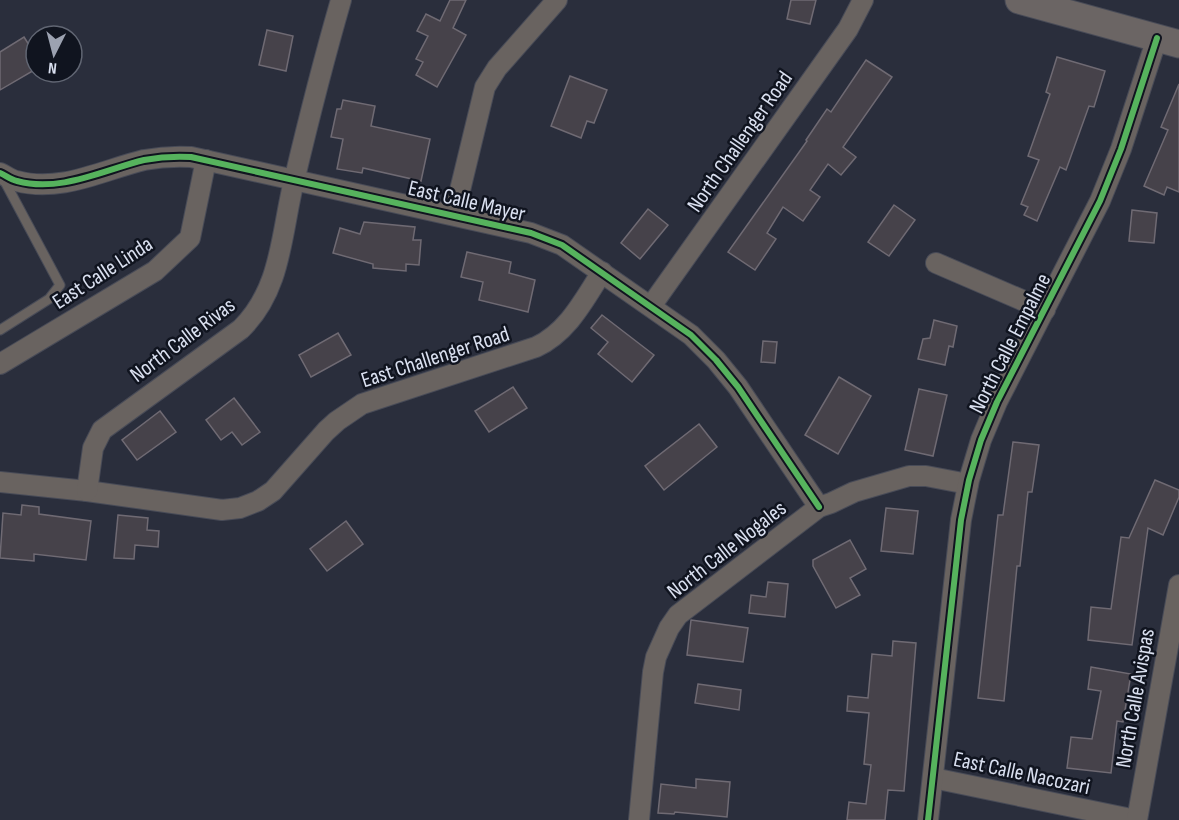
<svg xmlns="http://www.w3.org/2000/svg" width="1179" height="820" viewBox="0 0 1179 820" font-family="'Sofia Sans Condensed',sans-serif">
	<style>
		.building { fill: #46424a; stroke: #6f6a73; stroke-width: 1.5 }
		.lines { fill: none; stroke-linecap: round; stroke-linejoin: round }
		.lane-casing { stroke: #484b57; stroke-width: 11 }
		.street-casing { stroke: #484b57; stroke-width: 22 }
		.secondary-casing { stroke: #484b57; stroke-width: 29 }
		.lane { stroke: #696360; stroke-width: 9 }
		.street { stroke: #696360; stroke-width: 20 }
		.secondary { stroke: #6b6564; stroke-width: 27 }
		.cycleway-casing { stroke: #10141f; stroke-width: 10 }
		.cycleway { stroke: #56b35d; stroke-width: 6 }
		.labels { text-anchor: middle; stroke-width: 5; stroke-linejoin: round; paint-order: stroke }
		.street-label { font-size: 22px; fill: #dae0f0; stroke: #10141f }
	</style>
	<rect width="100%" height="100%" fill="#2a2e3c"/>
	<!-- building -->
	<g class="building">
		<path d="M 450,0 L 466,0 L 453,28 L 466,35 L 437,87 L 416,75 L 423,62 L 416,59 L 428,36 L 417,31 L 426,14 L 440,21 Z"/>
		<path d="M 791,0 L 816,0 L 810,24 L 787,19 Z"/>
		<path d="M 267,30 L 293,36 L 286,71 L 259,65 Z"/>
		<path d="M 24,37 L 36,56 L 36,69 L 0,90 L 0,52 Z"/>
		<path d="M 1057,57 L 1105,71 L 1094,107 L 1089,106 L 1066,170 L 1060,167 L 1037,221 L 1024,215 L 1028,207 L 1021,204 L 1039,160 L 1028,156 L 1050,94 L 1046,92 Z"/>
		<path d="M 866,60 L 892,77 L 843,147 L 856,157 L 841,175 L 828,164 L 810,190 L 820,197 L 803,221 L 783,207 L 767,233 L 776,239 L 755,270 L 728,252 L 807,141 L 806,140 L 827,109 L 831,112 Z"/>
		<path d="M 570,76 L 607,90 L 594,123 L 587,121 L 581,138 L 551,126 Z"/>
		<path d="M 1179,84 L 1179,192 L 1167,187 L 1164,195 L 1144,186 L 1168,130 L 1161,127 Z"/>
		<path d="M 343,100 L 375,106 L 371,126 L 430,139 L 421,181 L 363,168 L 362,173 L 337,169 L 343,139 L 331,137 L 337,109 L 341,109 Z"/>
		<path d="M 894,205 L 915,220 L 889,256 L 868,242 Z"/>
		<path d="M 648,209 L 668,225 L 640,259 L 621,243 Z"/>
		<path d="M 1132,210 L 1157,213 L 1154,243 L 1129,241 Z"/>
		<path d="M 364,222 L 415,227 L 413,240 L 421,240 L 419,265 L 406,264 L 406,271 L 373,268 L 373,264 L 333,253 L 340,228 L 360,234 Z"/>
		<path d="M 467,252 L 511,262 L 509,273 L 535,280 L 528,312 L 479,300 L 483,282 L 461,277 Z"/>
		<path d="M 602,315 L 654,355 L 632,382 L 598,354 L 608,342 L 591,328 Z"/>
		<path d="M 934,320 L 957,326 L 953,347 L 949,346 L 945,365 L 918,359 L 923,339 L 930,338 Z"/>
		<path d="M 338,333 L 351,355 L 311,377 L 299,355 Z"/>
		<path d="M 763,341 L 777,342 L 775,363 L 761,362 Z"/>
		<path d="M 839,377 L 871,396 L 838,454 L 805,435 Z"/>
		<path d="M 513,387 L 527,408 L 489,432 L 475,411 Z"/>
		<path d="M 919,389 L 947,395 L 933,456 L 905,450 Z"/>
		<path d="M 234,398 L 260,432 L 242,445 L 232,432 L 221,440 L 206,420 Z"/>
		<path d="M 160,411 L 176,432 L 137,460 L 122,440 Z"/>
		<path d="M 699,424 L 717,447 L 664,490 L 645,466 Z"/>
		<path d="M 1013,442 L 1039,445 L 1032,492 L 1028,492 L 1020,566 L 1017,566 L 1004,701 L 978,698 L 998,515 L 1003,515 Z"/>
		<path d="M 1155,480 L 1179,490 L 1179,497 L 1163,535 L 1148,528 L 1132,645 L 1088,640 L 1091,607 L 1111,609 L 1121,537 L 1129,538 Z"/>
		<path d="M 22,505 L 39,507 L 39,514 L 91,521 L 86,560 L 34,554 L 34,561 L 0,558 L 3,513 L 21,515 Z"/>
		<path d="M 886,508 L 918,511 L 913,554 L 881,551 Z"/>
		<path d="M 118,515 L 148,518 L 147,530 L 159,531 L 158,547 L 135,545 L 134,559 L 114,558 Z"/>
		<path d="M 346,521 L 363,544 L 327,571 L 310,549 Z"/>
		<path d="M 850,540 L 866,569 L 850,578 L 860,595 L 836,608 L 813,566 L 813,560 Z"/>
		<path d="M 768,582 L 788,584 L 785,617 L 749,613 L 751,595 L 766,597 Z"/>
		<path d="M 691,620 L 748,628 L 743,662 L 687,655 Z"/>
		<path d="M 893,641 L 916,643 L 904,791 L 888,790 L 885,820 L 847,820 L 849,802 L 866,804 L 871,765 L 864,764 L 869,713 L 847,711 L 848,696 L 868,698 L 872,654 L 892,656 Z"/>
		<path d="M 1091,667 L 1131,674 L 1123,722 L 1117,721 L 1111,773 L 1067,768 L 1071,737 L 1092,739 L 1101,691 L 1088,689 Z"/>
		<path d="M 698,684 L 741,690 L 739,710 L 695,703 Z"/>
		<path d="M 696,779 L 730,782 L 727,817 L 675,812 L 674,814 L 658,813 L 661,784 L 696,788 Z"/>
	</g>
	<g class="lines">
		<defs>
			<path id="lane" d="M 0,330 L 49,299 L 60,285 L 4,180"/>
			<g id="street">
				<path d="M 0,173 C 5,175 11,180 17,181 C 60,193 103,170 144,160 C 160,157 175,156 191,157 L 531,233 L 562,245 L 691,335 L 716,360 L 738,387 L 819,507"/>
				<path d="M 454,215 L 485,87 L 497,68 L 557,0"/>
				<path d="M 936,263 L 1045,310"/>
				<path d="M 651,306 L 848,29 L 863,0"/>
				<path d="M 0,364 L 155,271 L 190,238 L 206,160"/>
				<path d="M 0,482 L 87,491 L 222,510 L 240,508 L 258,501 L 273,491 L 326,431 L 337,421 L 362,404 L 536,347 C 568,332 584,300 602,272"/>
				<path d="M 87,491 L 93,448 L 102,430 L 241,329 C 283,288 281,230 295,177 C 309,118 324,59 341,0"/>
				<path d="M 933,778 L 1136,820"/>
				<path d="M 639,820 L 653,672 L 656,657 L 669,628 L 678,615 L 819,507 L 831,503 L 854,492 L 909,476 L 926,476 L 968,484"/>
				<path d="M 928,820 L 961,520 L 969,480 L 981,440 L 997,402 L 1100,201 L 1121,149 L 1157,38"/>
				<path d="M 1137,820 L 1179,585"/>
			</g>
			<path id="secondary" d="M 1019,0 L 1179,44"/>
		</defs>
		<!-- lane casing -->
		<use href="#lane" class="lane-casing"/>
		<!-- street casing -->
		<use href="#street" class="street-casing"/>
		<!-- secondary casing -->
		<use href="#secondary" class="secondary-casing"/>
		<!-- lane -->
		<use href="#lane" class="lane"/>
		<!-- street -->
		<use href="#street" class="street"/>
		<!-- secondary -->
		<use href="#secondary" class="secondary"/>
		<defs>
			<g id="cycleway">
				<path d="M 0,173 C 5,175 11,180 17,181 C 60,193 103,170 144,160 C 160,157 175,156 191,157 L 531,233 L 562,245 L 691,335 L 716,360 L 738,387 L 819,507"/>
				<path d="M 928,820 L 961,520 L 969,480 L 981,440 L 997,402 L 1100,201 L 1121,149 L 1157,38"/>
			</g>
		</defs>
		<!-- cycleway casing -->
		<use href="#cycleway" class="cycleway-casing"/>
		<!-- cycleway -->
		<use href="#cycleway" class="cycleway"/>
	</g>
	<g class="labels">
		<!-- street labels -->
		<g class="street-label">
			<text transform="translate(739 141) rotate(-55)" y="8">North Challenger Road</text>
			<text transform="translate(467 200) rotate(13)" y="8">East Calle Mayer</text>
			<text transform="translate(102 272) rotate(-33)" y="8">East Calle Linda</text>
			<text transform="translate(182 339) rotate(-37)" y="8">North Calle Rivas</text>
			<text transform="translate(1009 343) rotate(-63)" y="8">North Calle Empalme</text>
			<text transform="translate(435 356) rotate(-18)" y="8">East Challenger Road</text>
			<text transform="translate(726 549) rotate(-38)" y="8">North Calle Nogales</text>
			<text transform="translate(1134 698) rotate(-80)" y="8">North Calle Avispas</text>
			<text transform="translate(1022 772) rotate(12)" y="8">East Calle Nacozari</text>
		</g>
	</g>
	<!-- north arrow -->
	<g transform="translate(54 54) rotate(186)"><circle r="28" fill="#10141f" stroke="#616673" stroke-width="1.5"/>
	<path d="M0-4.5L10 22L0 15L-10 22Z" fill="#9ca2b1"/>
	<text y="-9" font-size="16" font-weight="bold" text-anchor="middle" fill="#dae0f0">N</text>
	</g>
</svg>
